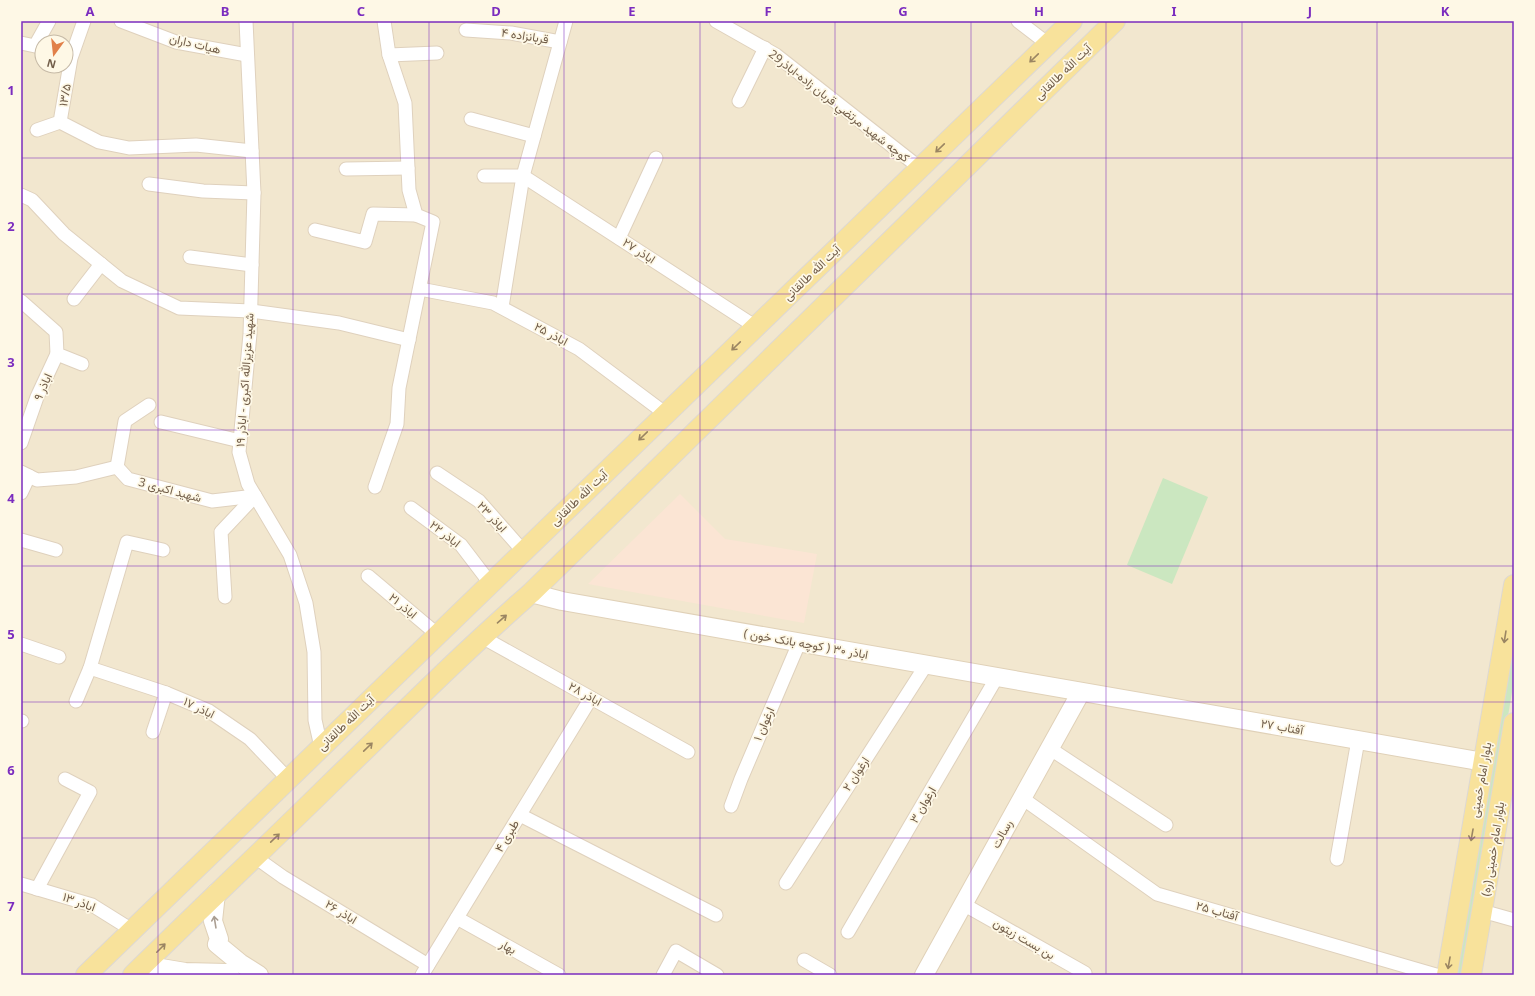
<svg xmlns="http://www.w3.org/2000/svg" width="1535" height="996" viewBox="0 0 1535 996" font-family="'Noto Sans',Vazirmatn,sans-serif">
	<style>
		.residential { fill: #f2e7cf; fill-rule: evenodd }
		.commercial { fill: #fbe5d4 }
		.green { fill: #cbe7c0 }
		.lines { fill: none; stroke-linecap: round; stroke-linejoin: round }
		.minor-casing { stroke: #dfd1bd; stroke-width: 15 }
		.secondary-casing { stroke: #e0d1b8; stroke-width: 20 }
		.primary-casing { stroke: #ddd8d3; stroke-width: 22 }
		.minor { stroke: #fff; stroke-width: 13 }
		.secondary { stroke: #fff; stroke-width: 18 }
		.primary { stroke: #f8e29b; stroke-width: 20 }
		.oneway { stroke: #9a8562 }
		.oneway2 { stroke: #aa9e92 }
		.grid { fill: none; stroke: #7b2cbf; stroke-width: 1; stroke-opacity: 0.55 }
		.labels { text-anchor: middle; stroke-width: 3.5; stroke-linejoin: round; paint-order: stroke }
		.street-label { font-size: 12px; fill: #715d49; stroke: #fef8e6 }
		.neatline { fill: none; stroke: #7b2cbf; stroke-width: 1.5 }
		.grid-label { font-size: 13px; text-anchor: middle; font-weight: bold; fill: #7b2cbf }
	</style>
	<rect width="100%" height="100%" fill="#fbf4e1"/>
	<!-- residential -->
	<path class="residential" d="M 21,21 L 1514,21 L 1514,975 L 21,975 ZM 42,42 L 66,42 L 66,66 L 42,66 Z"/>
	<!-- commercial -->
	<path class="commercial" d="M 680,494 L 725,539 L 817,554 L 804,623 L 588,584 Z"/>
	<!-- green -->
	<g class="green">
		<path d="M 1163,478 L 1208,497 L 1172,584 L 1127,565 Z"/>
		<path d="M 1514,623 L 1514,680 L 1465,975 L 1454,975 Z"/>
	</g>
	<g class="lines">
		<defs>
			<g id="minor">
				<path d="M 121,21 L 176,42 L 247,55"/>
				<path d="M 246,21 L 254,193 L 250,334 L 239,452 L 248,484 L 290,555 L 306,603 L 314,652 L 315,720 L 321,747"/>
				<path d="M 716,21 L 776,55 L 920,168"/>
				<path d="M 1018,21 L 1048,44"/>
				<path d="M 466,30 L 511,33 L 560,42"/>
				<path d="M 21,43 L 35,46 L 49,21"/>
				<path d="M 389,55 L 437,53"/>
				<path d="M 739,101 L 765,48"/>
				<path d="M 471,119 L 534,136"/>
				<path d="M 60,122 L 99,142 L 129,148 L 196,145 L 252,151"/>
				<path d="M 37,130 L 60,122 L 71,58 L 84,21"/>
				<path d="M 346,169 L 408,168"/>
				<path d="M 484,176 L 523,176 L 756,327"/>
				<path d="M 149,184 L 203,191 L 254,193"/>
				<path d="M 21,195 L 32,200 L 64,234 L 122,281 L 179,308 L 251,311 L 339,323 L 409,340"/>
				<path d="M 315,230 L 365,242 L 373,214 L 416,215"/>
				<path d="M 619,238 L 656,158"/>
				<path d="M 190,257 L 252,265"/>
				<path d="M 420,289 L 493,303 L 579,349 L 666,414"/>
				<path d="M 74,299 L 101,264"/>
				<path d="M 21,301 L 56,332 L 57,354 L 82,364"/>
				<path d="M 502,307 L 523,176 L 566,21"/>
				<path d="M 149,405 L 125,421 L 117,467 L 128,479 L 212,501 L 255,496"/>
				<path d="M 161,422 L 240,441"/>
				<path d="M 21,443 L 37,397 L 57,354"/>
				<path d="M 21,472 L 37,480 L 76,477 L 117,467"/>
				<path d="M 437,473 L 479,501 L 523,551"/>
				<path d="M 375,487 L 397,424 L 399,388 L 433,222 L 416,215 L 409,190 L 405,103 L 389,55 L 384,21"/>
				<path d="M 21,493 L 29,476"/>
				<path d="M 411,508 L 461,545 L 490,583"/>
				<path d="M 21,540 L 56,550"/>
				<path d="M 368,576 L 438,635"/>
				<path d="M 225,597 L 221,532 L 255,496"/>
				<path d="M 482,637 L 688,752"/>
				<path d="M 21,644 L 59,657"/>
				<path d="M 90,668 L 166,693 L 209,711 L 250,739 L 288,779"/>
				<path d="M 76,701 L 90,668 L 127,542 L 163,550"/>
				<path d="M 21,721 L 22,721"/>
				<path d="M 153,732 L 166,693"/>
				<path d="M 1049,748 L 1166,825"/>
				<path d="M 1022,798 L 1157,894 L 1436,975"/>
				<path d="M 731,806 L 741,779 L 799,643"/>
				<path d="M 520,815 L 716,915"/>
				<path d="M 255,857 L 283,877 L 428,965"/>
				<path d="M 1337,859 L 1358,740"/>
				<path d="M 786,883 L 926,665"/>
				<path d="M 21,884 L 92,905 L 132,930"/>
				<path d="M 37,889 L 90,792 L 65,779"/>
				<path d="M 963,904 L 1085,973"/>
				<path d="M 1482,911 L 1514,920"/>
				<path d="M 457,918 L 559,975"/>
				<path d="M 848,932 L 997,677"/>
				<path d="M 804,960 L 830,975"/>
				<path d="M 422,975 L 591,698"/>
				<path d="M 663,975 L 676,951 L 717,975"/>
			</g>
			<g id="secondary">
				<path d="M 531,593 L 562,601 L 1484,762"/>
				<path d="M 216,893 L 213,921 L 219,939 L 217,944 L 240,963 L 259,975"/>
				<path d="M 135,975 L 155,967 L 185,972 L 227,973 L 230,975"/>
				<path d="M 924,975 L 1081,692"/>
			</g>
			<g id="primary">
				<path d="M 86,975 L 1072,21"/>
				<path d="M 133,975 C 198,911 264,849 329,785 C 396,720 461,654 531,593 L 1115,21"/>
				<path d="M 1447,975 L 1514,585"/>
				<path d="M 1471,975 L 1514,723"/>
			</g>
		</defs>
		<!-- minor casing -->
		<use href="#minor" class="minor-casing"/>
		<!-- secondary casing -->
		<use href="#secondary" class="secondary-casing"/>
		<!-- primary casing -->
		<use href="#primary" class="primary-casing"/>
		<!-- minor -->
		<use href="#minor" class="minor"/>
		<!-- secondary -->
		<use href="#secondary" class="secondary"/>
		<!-- primary -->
		<use href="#primary" class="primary"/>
	</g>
	<!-- one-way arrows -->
	<defs><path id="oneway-shaft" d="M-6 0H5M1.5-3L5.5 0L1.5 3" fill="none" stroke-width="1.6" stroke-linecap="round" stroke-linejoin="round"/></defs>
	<g class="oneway">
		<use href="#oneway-shaft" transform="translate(1034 58) rotate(136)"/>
		<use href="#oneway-shaft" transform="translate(940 148) rotate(136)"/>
		<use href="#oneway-shaft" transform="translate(736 346) rotate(136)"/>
		<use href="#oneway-shaft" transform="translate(643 436) rotate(136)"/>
		<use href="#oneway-shaft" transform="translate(502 619) rotate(-41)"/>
		<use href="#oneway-shaft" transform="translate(1505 637) rotate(99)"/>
		<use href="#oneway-shaft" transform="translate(368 747) rotate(-44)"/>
		<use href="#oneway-shaft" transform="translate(1472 835) rotate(100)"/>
		<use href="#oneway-shaft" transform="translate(275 838) rotate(-44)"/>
		<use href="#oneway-shaft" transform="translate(161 948) rotate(-45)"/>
		<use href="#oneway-shaft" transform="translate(1449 963) rotate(100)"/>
	</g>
	<use class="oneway2" href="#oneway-shaft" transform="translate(215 922) rotate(-99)"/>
	<!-- grid -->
	<path class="grid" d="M 158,21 L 158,975M 293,21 L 293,975M 429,21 L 429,975M 564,21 L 564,975M 700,21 L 700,975M 835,21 L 835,975M 971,21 L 971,975M 1106,21 L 1106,975M 1242,21 L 1242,975M 1377,21 L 1377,975M 21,158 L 1514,158M 21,294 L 1514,294M 21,430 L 1514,430M 21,566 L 1514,566M 21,702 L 1514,702M 21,838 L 1514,838"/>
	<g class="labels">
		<!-- street labels -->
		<g class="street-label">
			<text transform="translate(525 36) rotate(9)" y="4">قربانزاده ۴</text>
			<text transform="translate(195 44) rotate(13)" y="4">هیات داران</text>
			<text transform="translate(1063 72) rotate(-44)" y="4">آیت الله طالقانی</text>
			<text transform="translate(65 95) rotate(-80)" y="4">۱۳/۵</text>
			<text transform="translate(839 106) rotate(38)" y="4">كوچه شهيد مرتضي قربان زاده-اباذر29</text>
			<text transform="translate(639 251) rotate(33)" y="4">اباذر ۲۷</text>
			<text transform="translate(812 273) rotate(-44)" y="4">آیت الله طالقانی</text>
			<text transform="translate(551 334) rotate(28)" y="4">اباذر ۲۵</text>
			<text transform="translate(245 380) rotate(-86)" y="4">شهید عزیزالله اکبری - اباذر ۱۹</text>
			<text transform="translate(43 387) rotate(-66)" y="4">اباذر ۹</text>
			<text transform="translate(170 490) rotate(15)" y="4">شهید اکبری 3</text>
			<text transform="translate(579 498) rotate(-44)" y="4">آیت الله طالقانی</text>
			<text transform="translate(492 517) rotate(47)" y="4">اباذر ۲۳</text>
			<text transform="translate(445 534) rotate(38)" y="4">اباذر ۲۲</text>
			<text transform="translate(403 606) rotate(40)" y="4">اباذر ۲۱</text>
			<text transform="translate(806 644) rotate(10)" y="4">اباذر ۳۰ ( کوچه بانک خون )</text>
			<text transform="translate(585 694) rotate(29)" y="4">اباذر ۲۸</text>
			<text transform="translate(199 708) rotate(26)" y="4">اباذر ۱۷</text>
			<text transform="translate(346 723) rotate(-44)" y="4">آیت الله طالقانی</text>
			<text transform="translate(764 724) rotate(-67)" y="4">ارغوان ۱</text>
			<text transform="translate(1282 727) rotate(10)" y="4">آفتاب ۲۷</text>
			<text transform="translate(856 774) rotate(-57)" y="4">ارغوان ۲</text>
			<text transform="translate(1481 780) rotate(-80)" y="4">بلوار امام خمینی</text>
			<text transform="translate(923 805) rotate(-60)" y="4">ارغوان ۳</text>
			<text transform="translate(1002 834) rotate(-61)" y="4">رسالت</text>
			<text transform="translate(507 836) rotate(-59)" y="4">طبری ۴</text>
			<text transform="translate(1493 849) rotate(-81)" y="4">بلوار امام خمینی (ره)</text>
			<text transform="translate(79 902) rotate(20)" y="4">اباذر ۱۳</text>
			<text transform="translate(1217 911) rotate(16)" y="4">آفتاب ۲۵</text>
			<text transform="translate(341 912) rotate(31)" y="4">اباذر ۲۶</text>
			<text transform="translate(1024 939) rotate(30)" y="4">بن بست زیتون</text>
			<text transform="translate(508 947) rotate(29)" y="4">بهار</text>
		</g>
	</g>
	<!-- border -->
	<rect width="1535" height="996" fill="none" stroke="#fef8e6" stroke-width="44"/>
	<!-- north arrow -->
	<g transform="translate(54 54) rotate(195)"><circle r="19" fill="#fef8e6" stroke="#c6baa7"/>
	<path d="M0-3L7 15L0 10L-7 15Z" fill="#e18049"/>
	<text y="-6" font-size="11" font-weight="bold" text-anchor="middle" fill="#715d49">N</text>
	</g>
	<rect x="22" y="22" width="1491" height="952" class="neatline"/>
	<g class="grid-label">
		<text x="90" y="16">A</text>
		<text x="225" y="16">B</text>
		<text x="361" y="16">C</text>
		<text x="496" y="16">D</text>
		<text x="632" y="16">E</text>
		<text x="768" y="16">F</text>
		<text x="903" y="16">G</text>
		<text x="1039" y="16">H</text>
		<text x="1174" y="16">I</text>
		<text x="1310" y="16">J</text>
		<text x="1445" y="16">K</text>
		<text x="11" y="95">1</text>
		<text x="11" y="231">2</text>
		<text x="11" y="367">3</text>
		<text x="11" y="503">4</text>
		<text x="11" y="639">5</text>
		<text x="11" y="775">6</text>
		<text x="11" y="911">7</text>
	</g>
</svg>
